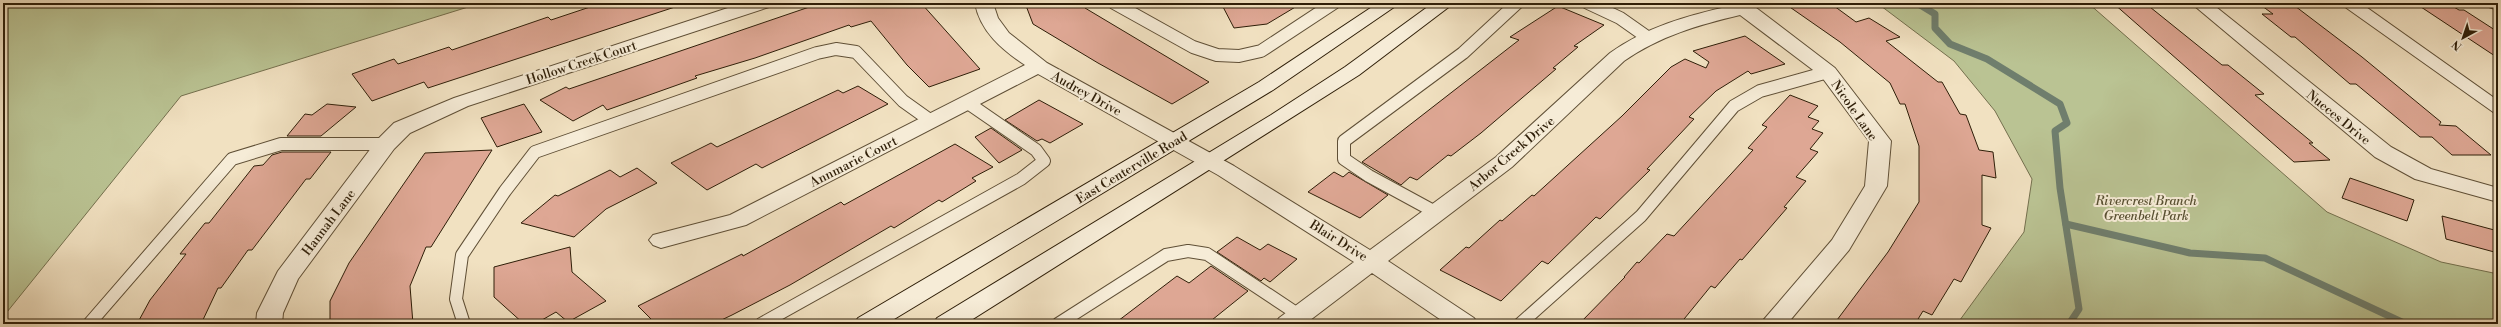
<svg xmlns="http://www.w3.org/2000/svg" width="2501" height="327" viewBox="0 0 2501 327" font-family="'Libre Bodoni',serif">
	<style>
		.green { fill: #bac393; stroke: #74704e }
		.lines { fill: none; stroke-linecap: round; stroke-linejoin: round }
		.stream { stroke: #6f7e6d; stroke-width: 7 }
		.building { fill: #dea794; stroke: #2e1e08 }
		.service-casing { stroke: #5f4f36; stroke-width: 14 }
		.minor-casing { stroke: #5f4f36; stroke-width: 2 }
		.secondary-casing { stroke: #2e1e08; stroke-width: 2 }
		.service { stroke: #f6ecd7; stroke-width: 12 }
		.minor { fill: #f6ecd7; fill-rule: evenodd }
		.secondary { fill: #f6ecd7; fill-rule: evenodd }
		.labels { text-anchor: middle; stroke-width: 4; stroke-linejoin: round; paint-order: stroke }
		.street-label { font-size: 13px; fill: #2e1e08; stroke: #f6ecd7 }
		.park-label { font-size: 13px; font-style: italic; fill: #585032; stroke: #f6ecd7 }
	</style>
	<rect width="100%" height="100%" fill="#f1e1c1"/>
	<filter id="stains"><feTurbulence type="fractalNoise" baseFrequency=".005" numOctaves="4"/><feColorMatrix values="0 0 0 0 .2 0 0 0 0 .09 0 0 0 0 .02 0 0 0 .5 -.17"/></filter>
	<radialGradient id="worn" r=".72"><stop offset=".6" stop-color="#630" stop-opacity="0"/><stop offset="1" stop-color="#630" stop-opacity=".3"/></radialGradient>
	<!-- green -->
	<g class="green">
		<path d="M 3,3 L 481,3 L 181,96 L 3,317 Z"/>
		<path d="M 1877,3 L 2088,3 L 2327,212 L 2441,262 L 2498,274 L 2498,324 L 1957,324 L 2024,232 L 2032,179 L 1995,111 L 1954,61 Z"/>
	</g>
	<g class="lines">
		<!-- stream -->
		<g class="stream">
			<path d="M 1917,3 L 1935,14 L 1935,28 L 1950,44 L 1987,59 L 2060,104 L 2067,123 L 2055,131 L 2060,188 L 2079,309 L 2069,324"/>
			<path d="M 2066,224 L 2190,253 L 2265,258 L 2406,324"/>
		</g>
	</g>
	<!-- building -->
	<g class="building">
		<path d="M 602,3 L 678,3 L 678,6 L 428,88 L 424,82 L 372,101 L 352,74 L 394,59 L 398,64 L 449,47 L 452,50 L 548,17 L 551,20 Z"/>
		<path d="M 821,3 L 921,3 L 980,69 L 929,87 L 907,65 L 871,21 L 851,27 L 849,25 L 755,58 L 695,76 L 697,78 L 607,110 L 603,105 L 573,121 L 540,100 L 566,87 L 569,89 Z"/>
		<path d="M 1025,3 L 1083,3 L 1085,8 L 1209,82 L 1172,104 L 1098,63 L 1033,24 Z"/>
		<path d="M 1221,3 L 1302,3 L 1267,24 L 1234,28 Z"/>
		<path d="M 1784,3 L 1830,3 L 1856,22 L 1869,18 L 1900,37 L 1886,41 L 1938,82 L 1942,82 L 1960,114 L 1966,115 L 1979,150 L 1993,152 L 1996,178 L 1982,175 L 1982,225 L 1991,228 L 1961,282 L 1954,279 L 1932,315 L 1923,311 L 1915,324 L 1834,324 L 1888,252 L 1919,202 L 1919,146 L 1905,104 L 1900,104 L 1890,83 L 1840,42 Z"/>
		<path d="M 2113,3 L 2145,3 L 2222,65 L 2228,65 L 2264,94 L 2255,95 L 2313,143 L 2309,143 L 2330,160 L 2294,162 Z"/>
		<path d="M 2258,3 L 2291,3 L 2362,57 L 2441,122 L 2439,125 L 2456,126 L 2491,155 L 2452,155 L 2432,137 L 2420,137 L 2356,84 L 2350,84 L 2295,37 L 2291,37 L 2262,14 L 2273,14 Z"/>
		<path d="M 2415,3 L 2447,3 L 2459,10 L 2464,10 L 2498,32 L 2498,58 Z"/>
		<path d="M 1558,6 L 1604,25 L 1574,46 L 1578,47 L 1553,68 L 1556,69 L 1481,133 L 1451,156 L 1448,155 L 1417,180 L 1410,177 L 1401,185 L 1362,162 L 1519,40 L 1510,37 Z"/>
		<path d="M 1745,36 L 1785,64 L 1751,74 L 1748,71 L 1716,91 L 1689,117 L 1694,119 L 1647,169 L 1650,170 L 1600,219 L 1596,217 L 1548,264 L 1542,261 L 1501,301 L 1440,270 L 1466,247 L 1469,248 L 1500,220 L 1502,221 L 1532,195 L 1534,196 L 1622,116 L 1671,67 L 1685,59 L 1706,68 L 1709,62 L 1693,51 Z"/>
		<path d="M 858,86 L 888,104 L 762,168 L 756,164 L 707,190 L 671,163 L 711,143 L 717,147 L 838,90 L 843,93 Z"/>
		<path d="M 1790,95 L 1818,106 L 1808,117 L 1819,121 L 1812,129 L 1823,133 L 1810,149 L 1818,152 L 1796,177 L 1806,181 L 1784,207 L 1787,208 L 1742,260 L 1740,259 L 1715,288 L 1711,286 L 1680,324 L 1579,324 L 1625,277 L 1624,277 L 1637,262 L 1639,263 L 1667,234 L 1674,236 L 1698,210 L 1753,150 L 1748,148 L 1767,127 L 1762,125 Z"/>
		<path d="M 1039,100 L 1083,124 L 1050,143 L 1042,139 L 1037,141 L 1005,120 Z"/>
		<path d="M 327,104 L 356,107 L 321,136 L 287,136 L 305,114 L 312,115 Z"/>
		<path d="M 524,104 L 542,132 L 497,147 L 481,118 Z"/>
		<path d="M 991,128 L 1022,150 L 999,163 L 975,137 Z"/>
		<path d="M 955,144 L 993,167 L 972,178 L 976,181 L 942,202 L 939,200 L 894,228 L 891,226 L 790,285 L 732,315 L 713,324 L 656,324 L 638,306 L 742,254 L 743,256 L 841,202 L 844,205 Z"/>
		<path d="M 492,150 L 431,247 L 426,247 L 410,286 L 413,324 L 330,324 L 330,301 L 349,263 L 425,153 Z"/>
		<path d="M 282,152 L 331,152 L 310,179 L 306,179 L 252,250 L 248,250 L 221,288 L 218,288 L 201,324 L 137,324 L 150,300 L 186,254 L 180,254 L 205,223 L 209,223 L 254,166 L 263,165 L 272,155 Z"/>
		<path d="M 637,168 L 657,183 L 606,209 L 574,237 L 521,223 L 555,195 L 558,196 L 610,170 L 620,177 Z"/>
		<path d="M 1334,172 L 1343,177 L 1349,172 L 1388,195 L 1360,218 L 1308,192 Z"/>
		<path d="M 2350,178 L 2414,200 L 2407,221 L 2342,198 Z"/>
		<path d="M 2442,216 L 2498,231 L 2498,253 L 2446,239 Z"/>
		<path d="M 1237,237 L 1260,250 L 1268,244 L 1297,259 L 1270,282 L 1264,278 L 1261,281 L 1217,252 Z"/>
		<path d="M 570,247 L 572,272 L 606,301 L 568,322 L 556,312 L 535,324 L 524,324 L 494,297 L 494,267 Z"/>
		<path d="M 1211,266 L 1248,291 L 1207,324 L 1114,324 L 1177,276 L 1189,283 Z"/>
	</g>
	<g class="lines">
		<defs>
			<g id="service">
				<path d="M 1114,3 L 1193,47 L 1217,55 L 1239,56 L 1261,51 L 1334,3"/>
				<path d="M 1588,3 L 1620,18 L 1647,37"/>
				<path d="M 2350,3 L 2498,108"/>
				<path d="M 1437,213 L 1369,176 L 1344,159 L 1344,141 L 1463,53 L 1517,3"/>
				<path d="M 89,324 L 232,159 L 281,144 L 386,144"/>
				<path d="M 464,324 L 456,299 L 462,255 L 505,191 L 535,152 L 817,53 L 836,49 L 856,52 L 903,101 L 931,121"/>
				<path d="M 761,324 L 1021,179 L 1044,161 L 1036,150 L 968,103"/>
				<path d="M 1058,324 L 1166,255 L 1188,251 L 1207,254 L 1299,315"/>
				<path d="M 1520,324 L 1641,216 L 1734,106 L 1760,91 L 1828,72"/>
			</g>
			<g id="minor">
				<path d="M 743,3 L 771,3 L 769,7 L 468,106 L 410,133 L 394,149 L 298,279 L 283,313 L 282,324 L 256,324 L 257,313 L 278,271 L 378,139 L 394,123 L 454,98 Z"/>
				<path d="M 975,3 L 993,3 L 998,18 L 1009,33 L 1047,63 L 1234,166 L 1370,250 L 1496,157 L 1610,53 C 1647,27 1686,16 1730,6 L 1728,3 L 1751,4 L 1835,68 L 1891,141 L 1887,186 L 1849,250 L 1787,324 L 1760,324 L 1832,240 L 1865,186 L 1869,141 L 1821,76 L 1740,15 C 1698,25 1660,36 1624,61 L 1512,167 L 1388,261 L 1474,318 L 1478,324 L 1447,324 L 1372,273 L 1305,324 L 1275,324 L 1279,318 L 1354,262 L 1218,175 L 1038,74 L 746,225 L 661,248 L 653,245 L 649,240 L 653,235 L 730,215 L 1025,65 C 1002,50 980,31 975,3 Z"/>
				<path d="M 2191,3 L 2211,3 L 2391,147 L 2431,169 L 2498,188 L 2498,202 L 2415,179 L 2375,157 Z"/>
				<path d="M 2487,3 L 2498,3 L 2498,10 L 2489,7 Z"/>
			</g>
			<g id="secondary">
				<path d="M 1378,3 L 1400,3 L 1273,90 L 886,324 L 854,324 L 858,318 L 1259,82 Z"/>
				<path d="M 1433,3 L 1454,3 L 1359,75 L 965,324 L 933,324 L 937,318 L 1271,115 L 1345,67 Z"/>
			</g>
		</defs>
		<!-- service casing -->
		<use href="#service" class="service-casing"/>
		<!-- minor casing -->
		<use href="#minor" class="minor-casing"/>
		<!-- secondary casing -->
		<use href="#secondary" class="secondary-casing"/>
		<!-- service -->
		<use href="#service" class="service"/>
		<!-- minor -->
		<use href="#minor" class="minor"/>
		<!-- secondary -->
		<use href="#secondary" class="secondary"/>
	</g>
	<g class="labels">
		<!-- street labels -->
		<g class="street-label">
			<text transform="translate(581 62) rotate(-18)" y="5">Hollow Creek Court</text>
			<text transform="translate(1087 93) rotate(29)" y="5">Audrey Drive</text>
			<text transform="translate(1855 110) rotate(55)" y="5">Nicole Lane</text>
			<text transform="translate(2339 117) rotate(39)" y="5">Nueces Drive</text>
			<text transform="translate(1511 153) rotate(-40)" y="5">Arbor Creek Drive</text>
			<text transform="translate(853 161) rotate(-27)" y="5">Annmarie Court</text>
			<text transform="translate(1131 167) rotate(-31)" y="5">East Centerville Road</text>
			<text transform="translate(328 222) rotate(-53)" y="5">Hannah Lane</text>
			<text transform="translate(1339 240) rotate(32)" y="5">Blair Drive</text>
		</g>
		<!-- park labels -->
		<g class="park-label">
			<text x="2146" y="205">Rivercrest Branch<tspan x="2146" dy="15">Greenbelt Park</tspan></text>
		</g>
	</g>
	<!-- margin -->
	<rect width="2501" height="327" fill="none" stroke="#f1e1c1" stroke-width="16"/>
	<rect x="4" y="4" width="2493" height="319" fill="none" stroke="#2e1e08" stroke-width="2"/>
	<rect x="8" y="8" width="2485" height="311" fill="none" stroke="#2e1e08"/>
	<!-- north arrow -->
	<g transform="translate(2463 38) rotate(220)" stroke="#f6ecd7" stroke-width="3" paint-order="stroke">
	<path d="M0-3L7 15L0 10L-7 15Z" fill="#2e1e08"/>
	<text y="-6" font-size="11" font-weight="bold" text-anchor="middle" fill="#2e1e08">N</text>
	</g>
	<rect width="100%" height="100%" filter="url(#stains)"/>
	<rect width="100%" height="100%" fill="url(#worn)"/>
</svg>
